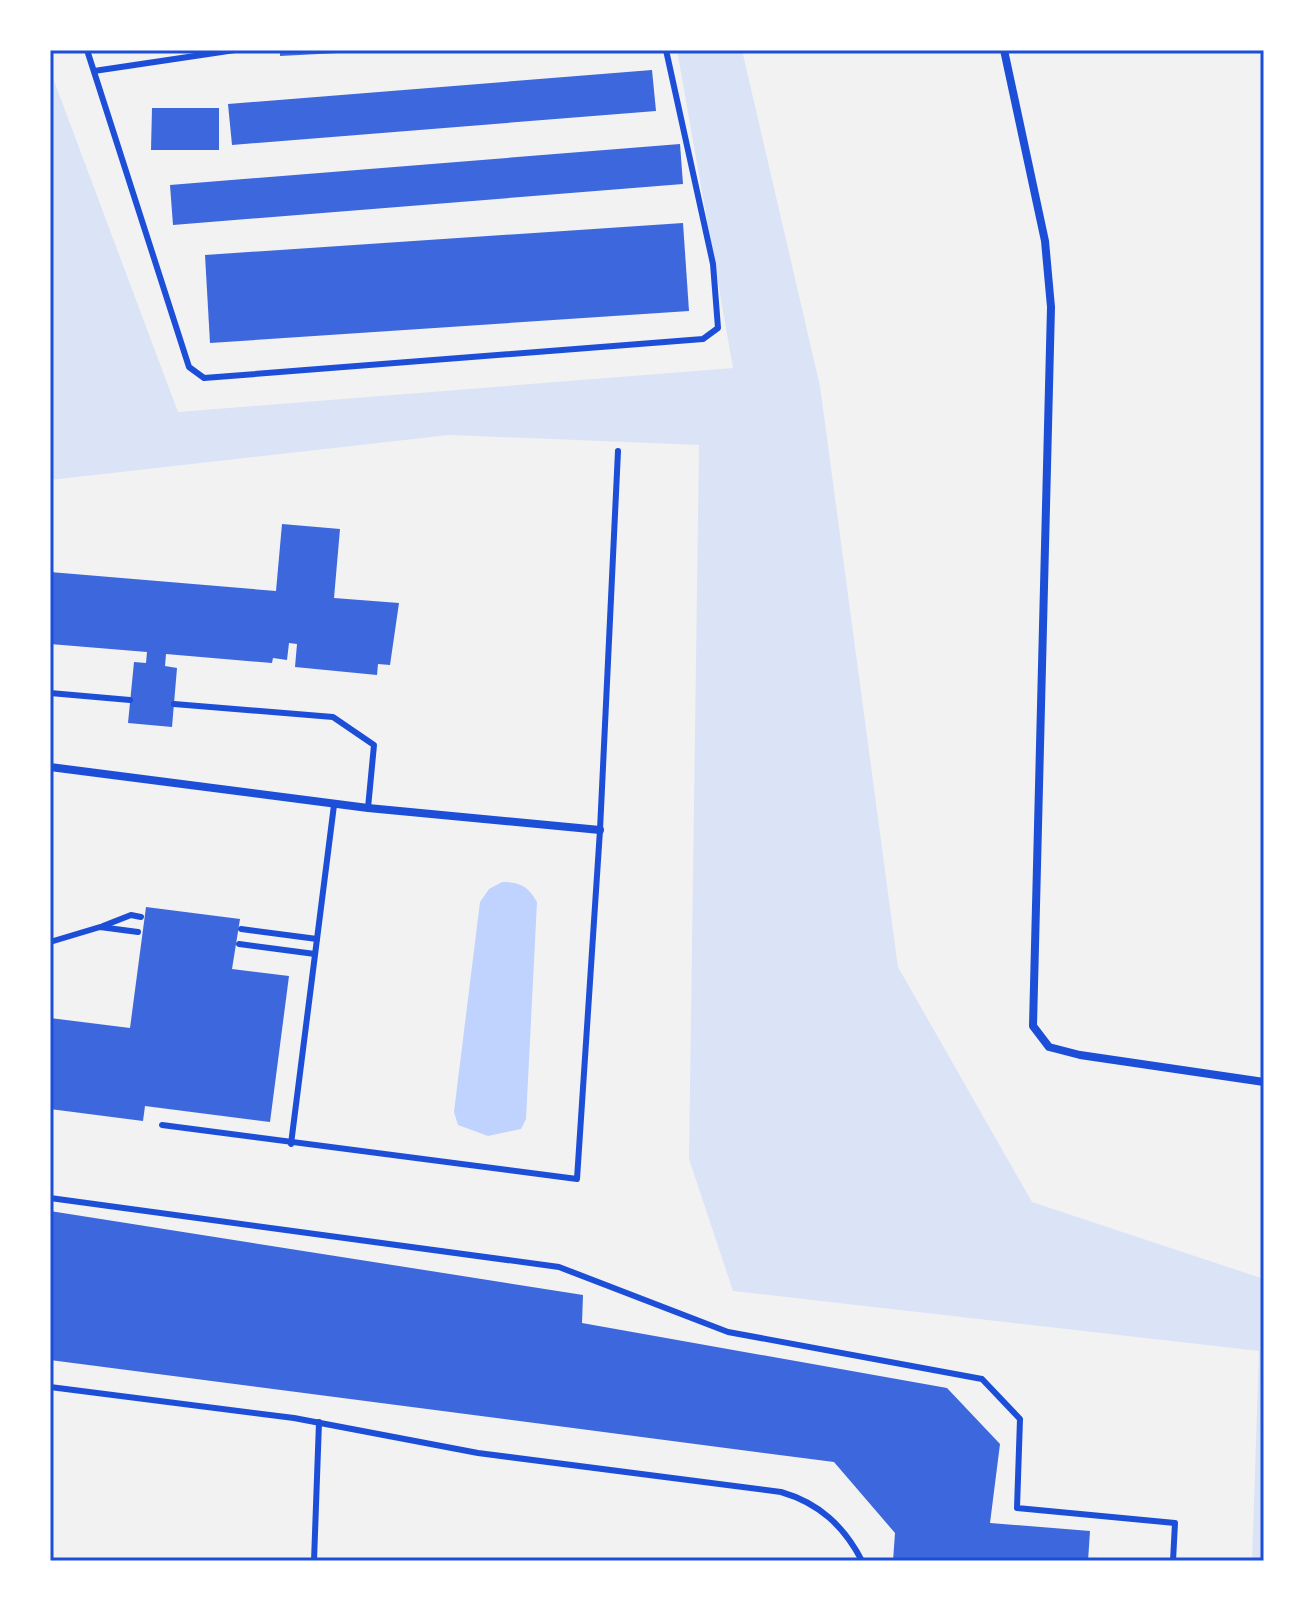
<svg xmlns="http://www.w3.org/2000/svg" width="1314" height="1611" viewBox="0 0 1314 1611" font-family="Karla,sans-serif">
	<style>
		.green { fill: #dbe4f7 }
		.water { fill: #bfd3fe }
		.building { fill: #3d67dc }
		.lines { fill: none; stroke-linecap: round; stroke-linejoin: round }
		.service { stroke: #1d4ed8; stroke-width: 6 }
		.minor { stroke: #1d4ed8; stroke-width: 8 }
		.neatline { fill: none; stroke: #1d4ed8; stroke-width: 3 }
	</style>
	<rect width="100%" height="100%" fill="#f2f2f2"/>
	<!-- green -->
	<path class="green" d="M 677,50 L 742,50 L 820,386 L 898,967 L 1032,1202 L 1264,1279 L 1264,1561 L 1252,1561 L 1259,1351 L 733,1291 L 689,1159 L 699,445 L 449,435 L 50,480 L 50,70 L 178,412 L 733,368 Z"/>
	<!-- water -->
	<path class="water" d="M 502,882 C 520,882 528,886 537,902 L 526,1119 L 521,1129 L 488,1136 L 458,1125 L 454,1112 L 480,902 L 489,889 Z"/>
	<!-- building -->
	<g class="building">
		<path d="M 280,50 L 357,50 L 357,52 L 280,56 Z"/>
		<path d="M 652,70 L 656,111 L 232,145 L 228,104 Z"/>
		<path d="M 152,108 L 219,108 L 219,150 L 151,150 Z"/>
		<path d="M 680,144 L 683,184 L 173,225 L 170,185 Z"/>
		<path d="M 683,223 L 689,311 L 210,343 L 205,255 Z"/>
		<path d="M 282,524 L 340,529 L 334,598 L 399,603 L 390,665 L 378,664 L 377,675 L 295,667 L 297,644 L 289,643 L 287,660 L 273,658 L 272,663 L 166,654 L 165,666 L 177,668 L 172,727 L 128,723 L 134,662 L 146,663 L 147,652 L 50,644 L 50,572 L 276,591 Z"/>
		<path d="M 146,907 L 240,919 L 232,969 L 289,976 L 270,1122 L 145,1106 L 143,1121 L 50,1109 L 50,1018 L 130,1028 Z"/>
		<path d="M 50,1211 L 583,1295 L 582,1323 L 947,1388 L 1000,1444 L 990,1523 L 1090,1531 L 1088,1561 L 893,1561 L 895,1533 L 834,1462 L 50,1360 Z"/>
	</g>
	<g class="lines">
		<!-- service -->
		<g class="service">
			<path d="M 87,50 L 189,367 L 204,378 L 703,339 L 718,328 L 713,264 L 666,50"/>
			<path d="M 94,71 L 235,50"/>
			<path d="M 50,693 L 130,700"/>
			<path d="M 174,704 L 333,717 L 374,745 L 368,808"/>
			<path d="M 103,926 L 131,915 L 141,917"/>
			<path d="M 241,929 L 317,939"/>
			<path d="M 50,942 L 100,927 L 138,932"/>
			<path d="M 239,944 L 315,954"/>
			<path d="M 162,1125 L 577,1179 L 600,830 L 618,451"/>
			<path d="M 291,1144 L 334,805"/>
			<path d="M 50,1198 L 559,1267 L 728,1332 L 982,1379 L 1020,1419 L 1017,1508 L 1175,1523 L 1173,1561"/>
			<path d="M 50,1387 L 294,1418 L 478,1453 L 781,1492 C 819,1503 844,1526 862,1561"/>
			<path d="M 314,1561 L 319,1422"/>
		</g>
		<!-- minor -->
		<g class="minor">
			<path d="M 1004,50 L 1045,241 L 1051,307 L 1033,1026 L 1049,1047 L 1080,1055 L 1264,1082"/>
			<path d="M 50,767 L 368,808 L 600,830"/>
		</g>
	</g>
	<!-- border -->
	<rect width="1314" height="1611" fill="none" stroke="#ffffff" stroke-width="104"/>
	<rect x="52" y="52" width="1210" height="1507" class="neatline"/>
</svg>
